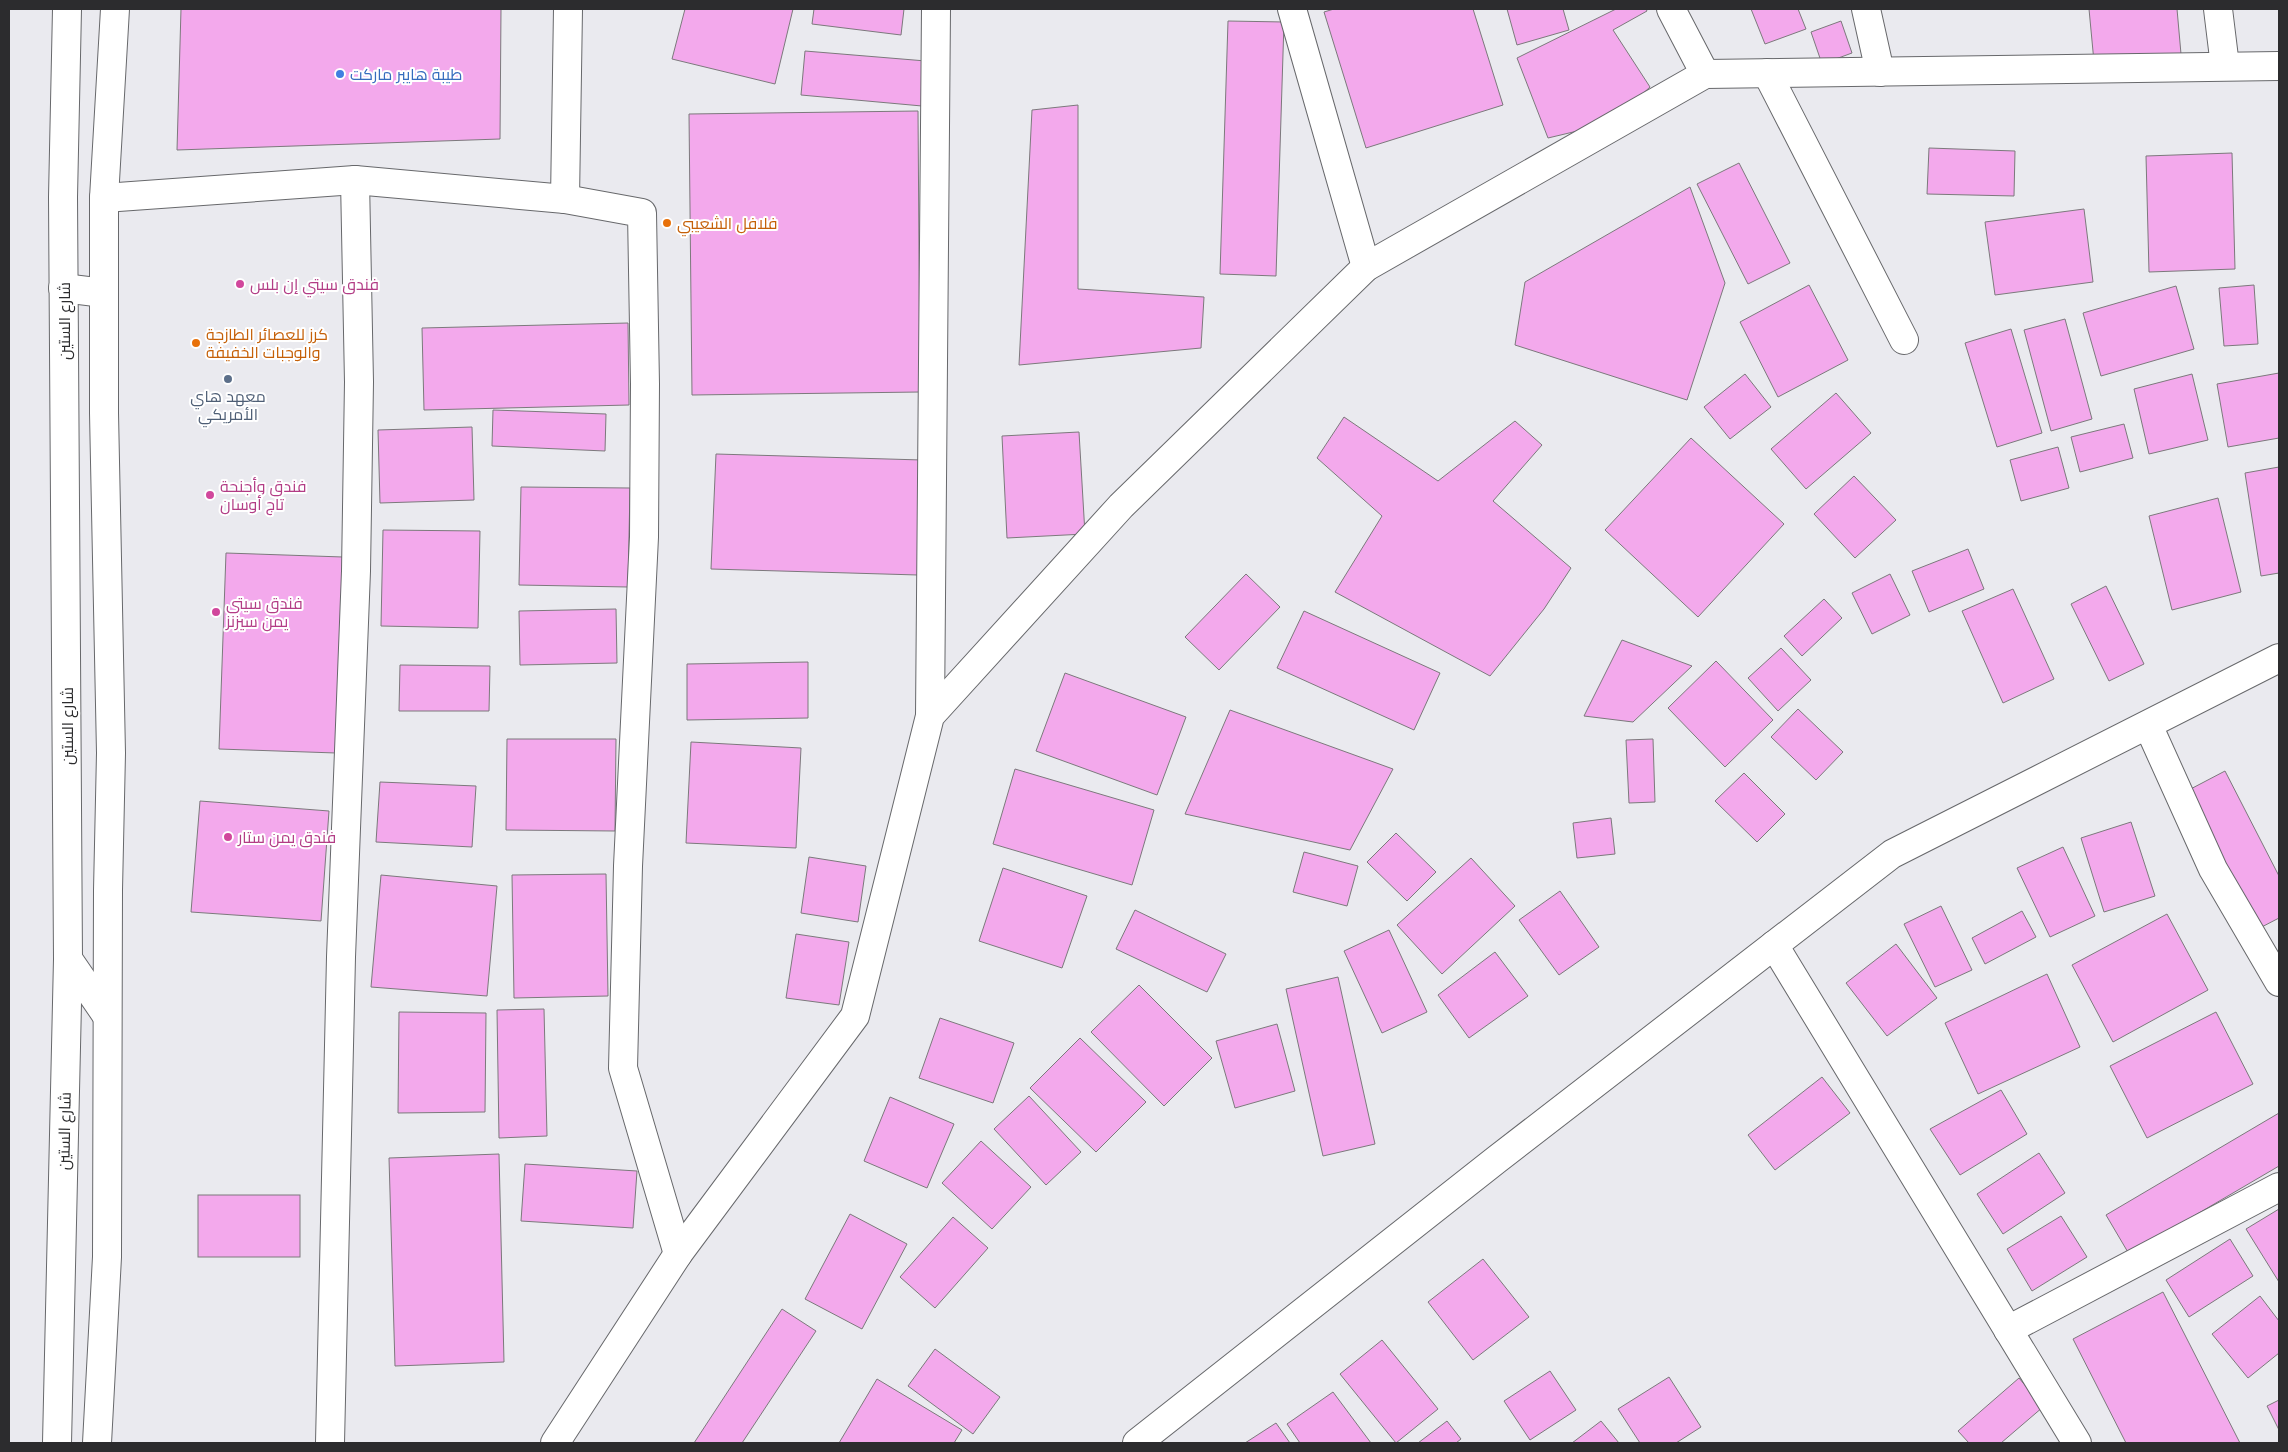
<svg xmlns="http://www.w3.org/2000/svg" width="2288" height="1452" viewBox="0 0 2288 1452" font-family="'Space Grotesk',Cairo,sans-serif">
	<style>
		.building { fill: #f3a9ec; stroke: #7c797c }
		.lines { fill: none; stroke-linecap: round; stroke-linejoin: round }
		.minor-casing { stroke: #67686b; stroke-width: 30 }
		.tertiary-casing { stroke: #67686b; stroke-width: 30 }
		.primary-casing { stroke: #67686b; stroke-width: 30 }
		.trunk-casing { stroke: #67686b; stroke-width: 30 }
		.minor { stroke: #fff; stroke-width: 28 }
		.tertiary { stroke: #fff; stroke-width: 28 }
		.primary { stroke: #fff; stroke-width: 28 }
		.trunk { stroke: #fff; stroke-width: 28 }
		.shop-dot { fill: #3f7fe0; stroke: #fff; stroke-width: 2 }
		.food-dot { fill: #e8710a; stroke: #fff; stroke-width: 2 }
		.hotel-dot { fill: #d1479c; stroke: #fff; stroke-width: 2 }
		.service-dot { fill: #5c6f8a; stroke: #fff; stroke-width: 2 }
		.labels { text-anchor: middle; stroke-width: 4; stroke-linejoin: round; paint-order: stroke }
		.shop-label { font-size: 16px; fill: #366cbe; stroke: #fff; text-anchor: start }
		.food-label { font-size: 16px; fill: #c56008; stroke: #fff; text-anchor: start }
		.hotel-label { font-size: 16px; fill: #b23c85; stroke: #fff; text-anchor: start }
		.street-label { font-size: 16px; fill: #2c2c2e; stroke: #fff }
		.service-label { font-size: 16px; fill: #4e5e75; stroke: #fff }
	</style>
	<rect width="100%" height="100%" fill="#eaeaef"/>
	<!-- building -->
	<g class="building">
		<path d="M 181,9 L 501,9 L 500,139 L 177,150 Z"/>
		<path d="M 685,9 L 793,9 L 775,84 L 672,59 Z"/>
		<path d="M 814,9 L 904,9 L 901,35 L 812,24 Z"/>
		<path d="M 1334,9 L 1473,9 L 1503,105 L 1366,148 L 1324,12 Z"/>
		<path d="M 1507,9 L 1563,9 L 1569,30 L 1517,45 Z"/>
		<path d="M 1616,9 L 1646,9 L 1647,11 L 1613,30 L 1650,87 L 1611,123 L 1548,138 L 1517,58 Z"/>
		<path d="M 1751,9 L 1798,9 L 1806,29 L 1765,44 Z"/>
		<path d="M 2089,9 L 2177,9 L 2181,54 L 2094,62 Z"/>
		<path d="M 1228,21 L 1284,22 L 1276,276 L 1220,274 Z"/>
		<path d="M 1841,21 L 1852,53 L 1822,64 L 1811,32 Z"/>
		<path d="M 805,51 L 926,61 L 922,106 L 801,95 Z"/>
		<path d="M 1078,105 L 1078,289 L 1204,297 L 1201,348 L 1019,365 L 1032,110 Z"/>
		<path d="M 918,111 L 920,392 L 692,395 L 689,114 Z"/>
		<path d="M 1929,148 L 2015,151 L 2014,196 L 1927,194 Z"/>
		<path d="M 2232,153 L 2235,269 L 2149,272 L 2146,156 Z"/>
		<path d="M 1739,163 L 1790,263 L 1748,284 L 1697,184 Z"/>
		<path d="M 1690,187 L 1725,283 L 1687,400 L 1515,345 L 1525,282 Z"/>
		<path d="M 2084,209 L 2093,282 L 1995,295 L 1985,222 Z"/>
		<path d="M 1809,285 L 1848,360 L 1778,397 L 1740,322 Z"/>
		<path d="M 2254,285 L 2258,344 L 2224,346 L 2219,288 Z"/>
		<path d="M 2176,286 L 2194,349 L 2101,376 L 2083,313 Z"/>
		<path d="M 2065,319 L 2092,419 L 2051,431 L 2024,330 Z"/>
		<path d="M 628,323 L 629,405 L 424,410 L 422,328 Z"/>
		<path d="M 2011,329 L 2042,433 L 1997,447 L 1965,343 Z"/>
		<path d="M 2279,373 L 2279,438 L 2228,447 L 2217,384 Z"/>
		<path d="M 1745,374 L 1771,407 L 1730,439 L 1704,407 Z"/>
		<path d="M 2192,374 L 2208,440 L 2149,454 L 2134,389 Z"/>
		<path d="M 1836,393 L 1871,433 L 1806,489 L 1771,449 Z"/>
		<path d="M 493,410 L 606,414 L 605,451 L 492,446 Z"/>
		<path d="M 1344,417 L 1438,481 L 1515,421 L 1542,445 L 1493,501 L 1571,568 L 1544,609 L 1490,676 L 1335,592 L 1382,516 L 1317,458 Z"/>
		<path d="M 2124,424 L 2133,458 L 2080,472 L 2071,437 Z"/>
		<path d="M 472,427 L 474,500 L 380,503 L 378,430 Z"/>
		<path d="M 1079,432 L 1085,534 L 1007,538 L 1002,436 Z"/>
		<path d="M 1691,438 L 1784,524 L 1698,617 L 1605,530 Z"/>
		<path d="M 2058,447 L 2069,488 L 2021,501 L 2010,460 Z"/>
		<path d="M 716,454 L 922,460 L 918,575 L 711,569 Z"/>
		<path d="M 2279,467 L 2279,573 L 2261,576 L 2245,473 Z"/>
		<path d="M 1854,476 L 1896,520 L 1855,558 L 1814,514 Z"/>
		<path d="M 521,487 L 630,488 L 628,587 L 519,585 Z"/>
		<path d="M 2218,498 L 2241,592 L 2172,610 L 2149,516 Z"/>
		<path d="M 383,530 L 480,531 L 478,628 L 381,626 Z"/>
		<path d="M 1968,549 L 1984,589 L 1929,612 L 1912,571 Z"/>
		<path d="M 226,553 L 343,557 L 336,753 L 219,749 Z"/>
		<path d="M 1246,574 L 1280,607 L 1219,670 L 1185,637 Z"/>
		<path d="M 1890,574 L 1910,615 L 1872,634 L 1852,593 Z"/>
		<path d="M 2106,586 L 2144,664 L 2109,681 L 2071,604 Z"/>
		<path d="M 2013,589 L 2054,679 L 2003,703 L 1962,611 Z"/>
		<path d="M 1824,599 L 1842,618 L 1802,656 L 1784,636 Z"/>
		<path d="M 616,609 L 617,663 L 520,665 L 519,611 Z"/>
		<path d="M 1304,611 L 1440,673 L 1414,730 L 1277,668 Z"/>
		<path d="M 1622,640 L 1692,666 L 1633,722 L 1584,716 Z"/>
		<path d="M 1781,648 L 1811,680 L 1778,711 L 1748,678 Z"/>
		<path d="M 1716,661 L 1773,720 L 1725,767 L 1668,708 Z"/>
		<path d="M 808,662 L 808,718 L 687,720 L 687,664 Z"/>
		<path d="M 400,665 L 490,666 L 489,711 L 399,711 Z"/>
		<path d="M 1065,673 L 1186,717 L 1157,795 L 1036,751 Z"/>
		<path d="M 1798,709 L 1843,752 L 1816,780 L 1771,737 Z"/>
		<path d="M 1230,710 L 1393,769 L 1350,850 L 1185,814 Z"/>
		<path d="M 507,739 L 616,739 L 615,831 L 506,830 Z"/>
		<path d="M 1653,739 L 1655,802 L 1629,803 L 1626,740 Z"/>
		<path d="M 691,742 L 801,748 L 796,848 L 686,843 Z"/>
		<path d="M 1015,769 L 1154,810 L 1132,885 L 993,844 Z"/>
		<path d="M 2225,771 L 2279,876 L 2279,918 L 2254,931 L 2183,793 Z"/>
		<path d="M 1744,773 L 1785,814 L 1757,842 L 1715,801 Z"/>
		<path d="M 380,782 L 476,786 L 472,847 L 376,842 Z"/>
		<path d="M 200,801 L 329,811 L 321,921 L 191,912 Z"/>
		<path d="M 1611,818 L 1615,854 L 1577,858 L 1573,823 Z"/>
		<path d="M 2131,822 L 2155,896 L 2104,912 L 2081,838 Z"/>
		<path d="M 1396,833 L 1436,872 L 1407,901 L 1367,862 Z"/>
		<path d="M 2063,847 L 2095,916 L 2050,937 L 2017,868 Z"/>
		<path d="M 1304,852 L 1358,866 L 1347,906 L 1293,892 Z"/>
		<path d="M 809,857 L 866,866 L 858,922 L 801,913 Z"/>
		<path d="M 1471,858 L 1515,906 L 1442,974 L 1397,925 Z"/>
		<path d="M 1003,868 L 1087,896 L 1062,968 L 979,941 Z"/>
		<path d="M 606,874 L 608,996 L 514,998 L 512,875 Z"/>
		<path d="M 381,875 L 497,886 L 487,996 L 371,987 Z"/>
		<path d="M 1560,891 L 1599,947 L 1559,975 L 1519,920 Z"/>
		<path d="M 1941,906 L 1972,970 L 1935,987 L 1904,924 Z"/>
		<path d="M 1135,910 L 1226,954 L 1207,992 L 1116,949 Z"/>
		<path d="M 2022,911 L 2036,937 L 1985,964 L 1972,938 Z"/>
		<path d="M 2167,914 L 2208,990 L 2113,1042 L 2072,965 Z"/>
		<path d="M 1389,930 L 1427,1012 L 1382,1033 L 1344,951 Z"/>
		<path d="M 796,934 L 849,942 L 839,1005 L 786,998 Z"/>
		<path d="M 1896,944 L 1937,998 L 1887,1036 L 1846,983 Z"/>
		<path d="M 1495,952 L 1528,996 L 1469,1038 L 1438,995 Z"/>
		<path d="M 2047,974 L 2080,1047 L 1978,1094 L 1945,1023 Z"/>
		<path d="M 1338,977 L 1375,1144 L 1323,1156 L 1286,989 Z"/>
		<path d="M 1139,985 L 1212,1058 L 1164,1106 L 1091,1032 Z"/>
		<path d="M 544,1009 L 547,1136 L 499,1138 L 497,1010 Z"/>
		<path d="M 399,1012 L 486,1013 L 485,1112 L 398,1113 Z"/>
		<path d="M 2216,1012 L 2253,1084 L 2147,1138 L 2110,1066 Z"/>
		<path d="M 940,1018 L 1014,1043 L 993,1103 L 919,1078 Z"/>
		<path d="M 1277,1024 L 1295,1091 L 1235,1108 L 1216,1041 Z"/>
		<path d="M 1080,1038 L 1146,1102 L 1096,1152 L 1030,1088 Z"/>
		<path d="M 1822,1077 L 1850,1113 L 1775,1170 L 1748,1135 Z"/>
		<path d="M 2001,1090 L 2027,1134 L 1960,1175 L 1930,1129 Z"/>
		<path d="M 1029,1096 L 1081,1152 L 1046,1185 L 994,1129 Z"/>
		<path d="M 890,1097 L 954,1124 L 927,1188 L 864,1161 Z"/>
		<path d="M 2279,1113 L 2279,1166 L 2129,1254 L 2106,1215 Z"/>
		<path d="M 981,1141 L 1031,1187 L 992,1229 L 942,1183 Z"/>
		<path d="M 2039,1153 L 2065,1193 L 2003,1234 L 1977,1194 Z"/>
		<path d="M 499,1154 L 504,1362 L 395,1366 L 389,1158 Z"/>
		<path d="M 525,1164 L 637,1171 L 633,1228 L 521,1221 Z"/>
		<rect x="198" y="1195" width="102" height="62"/>
		<path d="M 2279,1209 L 2279,1282 L 2246,1229 Z"/>
		<path d="M 850,1214 L 907,1244 L 862,1329 L 805,1299 Z"/>
		<path d="M 2061,1216 L 2087,1257 L 2032,1291 L 2007,1249 Z"/>
		<path d="M 953,1217 L 988,1248 L 935,1308 L 900,1277 Z"/>
		<path d="M 2230,1239 L 2253,1276 L 2189,1317 L 2166,1280 Z"/>
		<path d="M 1483,1259 L 1529,1317 L 1473,1360 L 1428,1302 Z"/>
		<path d="M 2163,1292 L 2240,1443 L 2126,1443 L 2073,1339 Z"/>
		<path d="M 2260,1296 L 2279,1321 L 2279,1353 L 2248,1378 L 2212,1334 Z"/>
		<path d="M 782,1309 L 816,1331 L 742,1443 L 694,1443 Z"/>
		<path d="M 1382,1340 L 1438,1409 L 1396,1443 L 1340,1374 Z"/>
		<path d="M 935,1349 L 1000,1397 L 973,1434 L 908,1386 Z"/>
		<path d="M 1550,1371 L 1576,1410 L 1530,1440 L 1504,1401 Z"/>
		<path d="M 1669,1377 L 1701,1427 L 1676,1443 L 1640,1443 L 1618,1409 Z"/>
		<path d="M 2019,1378 L 2043,1407 L 2001,1443 L 1969,1443 L 1958,1431 Z"/>
		<path d="M 877,1379 L 962,1430 L 954,1443 L 839,1443 Z"/>
		<path d="M 1333,1392 L 1371,1443 L 1300,1443 L 1287,1424 Z"/>
		<path d="M 2279,1400 L 2279,1430 L 2267,1406 Z"/>
		<path d="M 1447,1421 L 1461,1439 L 1456,1443 L 1418,1443 Z"/>
		<path d="M 1601,1421 L 1619,1443 L 1572,1443 Z"/>
		<path d="M 1276,1423 L 1290,1443 L 1245,1443 Z"/>
	</g>
	<g class="lines">
		<defs>
			<g id="minor">
				<path d="M 1292,9 L 1366,267"/>
				<path d="M 1671,9 L 1705,74"/>
				<path d="M 1866,9 L 1880,72"/>
				<path d="M 2218,9 L 2225,66"/>
				<path d="M 1767,73 L 1904,340"/>
				<path d="M 104,198 L 355,180 L 565,199 L 642,213 L 645,384 L 644,537 L 628,866 L 623,1068 L 678,1254"/>
				<path d="M 565,199 L 568,9"/>
				<path d="M 930,716 L 936,9"/>
				<path d="M 2148,725 L 2213,869 L 2279,982"/>
				<path d="M 2008,1330 L 2279,1187"/>
				<path d="M 330,1443 L 341,957 L 356,571 L 359,382 L 355,180"/>
				<path d="M 555,1443 L 678,1254 L 855,1016 L 930,716 L 1121,506 L 1366,267 L 1705,74 L 2279,66"/>
				<path d="M 1137,1443 L 1496,1160 L 1892,854 L 2279,658"/>
			</g>
			<path id="tertiary" d="M 1774,945 L 2077,1443"/>
			<path id="primary" d="M 97,1443 L 107,1257 L 108,890 L 111,753 L 104,413 L 104,198 L 115,9"/>
			<g id="trunk">
				<path d="M 63,288 L 104,293"/>
				<path d="M 68,959 L 107,1016"/>
				<path d="M 57,1443 L 68,959 L 63,197 L 67,9"/>
			</g>
		</defs>
		<!-- minor casing -->
		<use href="#minor" class="minor-casing"/>
		<!-- tertiary casing -->
		<use href="#tertiary" class="tertiary-casing"/>
		<!-- primary casing -->
		<use href="#primary" class="primary-casing"/>
		<!-- trunk casing -->
		<use href="#trunk" class="trunk-casing"/>
		<!-- minor -->
		<use href="#minor" class="minor"/>
		<!-- tertiary -->
		<use href="#tertiary" class="tertiary"/>
		<!-- primary -->
		<use href="#primary" class="primary"/>
		<!-- trunk -->
		<use href="#trunk" class="trunk"/>
	</g>
	<!-- markers -->
	<circle class="shop-dot" cx="340" cy="74" r="5"/>
	<g class="food-dot">
		<circle cx="667" cy="223" r="5"/>
		<circle cx="196" cy="343" r="5"/>
	</g>
	<g class="hotel-dot">
		<circle cx="240" cy="284" r="5"/>
		<circle cx="210" cy="495" r="5"/>
		<circle cx="216" cy="612" r="5"/>
		<circle cx="228" cy="837" r="5"/>
	</g>
	<circle class="service-dot" cx="228" cy="379" r="5"/>
	<g class="labels">
		<!-- shop labels -->
		<g class="shop-label">
			<text x="350" y="80">طيبة هايبر ماركت</text>
		</g>
		<!-- food labels -->
		<g class="food-label">
			<text x="677" y="229">فلافل الشعيبي</text>
			<text x="206" y="340">كرز للعصائر الطازجة<tspan x="206" dy="18">والوجبات الخفيفة</tspan></text>
		</g>
		<!-- hotel labels -->
		<g class="hotel-label">
			<text x="250" y="290">فندق سيتي إن بلس</text>
			<text x="220" y="492">فندق وأجنحة<tspan x="220" dy="18">تاج أوسان</tspan></text>
			<text x="226" y="609">فندق سيتي<tspan x="226" dy="18">يمن سيزنز</tspan></text>
			<text x="238" y="843">فندق يمن ستار</text>
		</g>
		<!-- street labels -->
		<g class="street-label">
			<text transform="translate(64 321) rotate(-90)" y="6">شارع الستين</text>
			<text transform="translate(67 726) rotate(-90)" y="6">شارع الستين</text>
			<text transform="translate(64 1131) rotate(-89)" y="6">شارع الستين</text>
		</g>
		<!-- service labels -->
		<g class="service-label">
			<text x="228" y="402">معهد هاي<tspan x="228" dy="18">الأمريكي</tspan></text>
		</g>
	</g>
	<!-- border -->
	<rect width="2288" height="1452" fill="none" stroke="#2c2c2e" stroke-width="20"/>
</svg>
